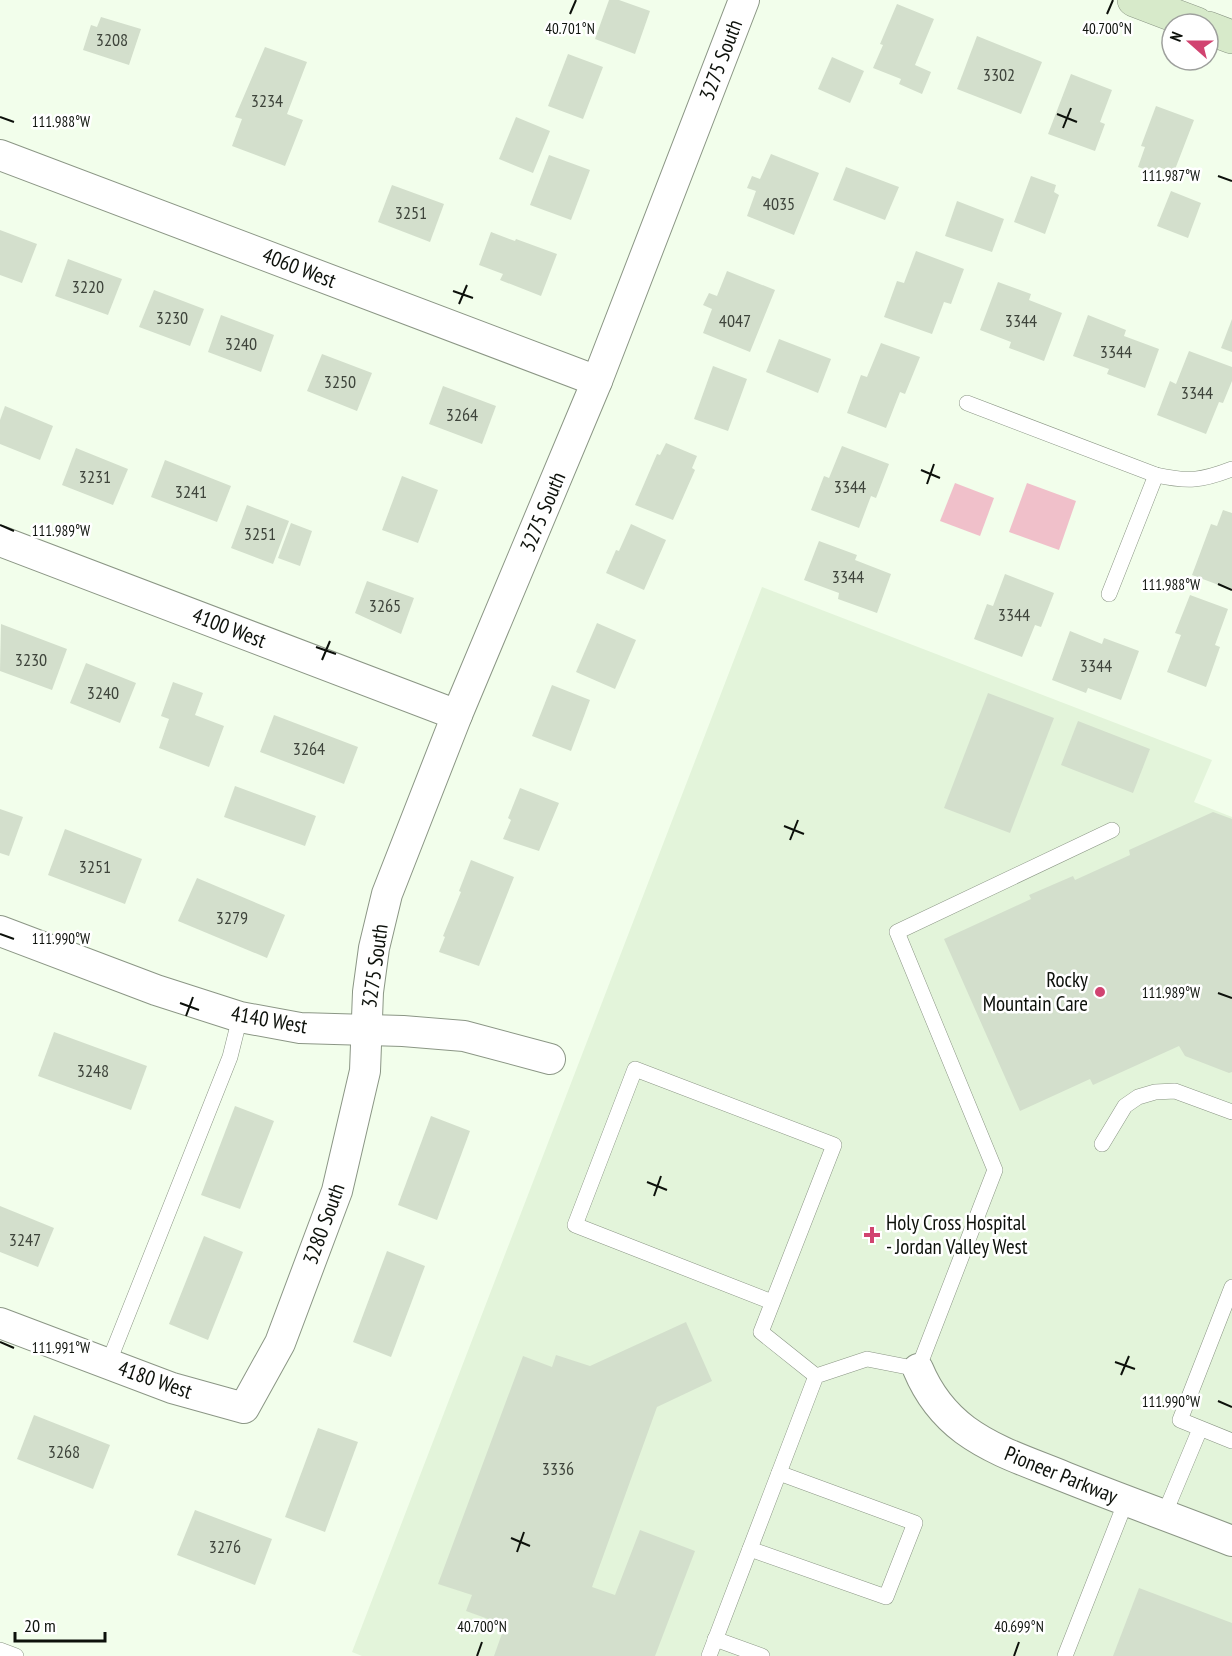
<svg xmlns="http://www.w3.org/2000/svg" width="1232" height="1656" viewBox="0 0 1232 1656" font-family="'PT Sans Narrow',sans-serif">
	<style>
		.built { fill: #e3f4da }
		.green { fill: #f0c0ca }
		.building { fill: #d3dfcc }
		.lines { fill: none; stroke-linecap: round; stroke-linejoin: round }
		.lane-casing { stroke: #8b9685; stroke-width: 16 }
		.street-casing { stroke: #8b9685; stroke-width: 32 }
		.secondary-casing { stroke: #8b9685; stroke-width: 34 }
		.lane { stroke: #fff; stroke-width: 15 }
		.street { stroke: #fff; stroke-width: 30 }
		.secondary { stroke: #d7eaca; stroke-width: 33 }
		.ticks { fill: none; stroke: #0d110b; stroke-width: 2 }
		.poi-dot { fill: #d14370; stroke: #fff; stroke-width: 2 }
		.labels { text-anchor: middle; stroke-width: 5; stroke-linejoin: round; paint-order: stroke }
		.number-label { font-size: 18px; fill: #3e443b }
		.street-label { font-size: 21px; fill: #0d110b; stroke: #fff }
		.poi-label { font-size: 21px; fill: #0d110b; stroke: #fff; text-anchor: end }
		.ticks-label { font-size: 15px; text-anchor: middle; fill: #0d110b; stroke: #fff; stroke-width: 5; stroke-linejoin: round; paint-order: stroke }
	</style>
	<rect width="100%" height="100%" fill="#f2feeb"/>
	<!-- built -->
	<path class="built" d="M 762,587 L 1212,760 L 1194,802 L 1232,817 L 1232,1656 L 362,1656 L 352,1652 Z"/>
	<!-- green -->
	<g class="green">
		<path d="M 955,483 L 994,498 L 980,536 L 940,521 Z"/>
		<path d="M 1027,483 L 1076,501 L 1059,550 L 1009,532 Z"/>
	</g>
	<!-- building -->
	<g class="building">
		<path d="M 609,0 L 619,0 L 650,11 L 635,54 L 595,39 Z"/>
		<path d="M 897,4 L 934,19 L 915,65 L 931,72 L 922,94 L 899,84 L 901,79 L 873,68 L 883,45 L 880,44 Z"/>
		<path d="M 101,17 L 141,29 L 129,65 L 83,50 L 91,25 L 97,27 Z"/>
		<path d="M 977,36 L 1042,62 L 1021,114 L 957,89 Z"/>
		<path d="M 265,47 L 307,62 L 287,114 L 303,120 L 285,166 L 232,146 L 242,119 L 235,117 Z"/>
		<path d="M 568,54 L 603,67 L 583,119 L 548,106 Z"/>
		<path d="M 832,57 L 864,71 L 850,103 L 818,89 Z"/>
		<path d="M 1071,74 L 1112,90 L 1100,122 L 1105,124 L 1095,151 L 1048,134 Z"/>
		<path d="M 1156,106 L 1194,120 L 1174,172 L 1158,167 L 1155,173 L 1138,167 L 1145,147 L 1141,146 Z"/>
		<path d="M 516,117 L 550,131 L 533,173 L 499,159 Z"/>
		<path d="M 771,154 L 819,173 L 794,235 L 747,216 L 756,191 L 747,188 L 752,176 L 760,179 Z"/>
		<path d="M 549,155 L 590,170 L 571,220 L 530,205 Z"/>
		<path d="M 846,167 L 899,187 L 885,220 L 833,200 Z"/>
		<path d="M 1031,176 L 1056,185 L 1054,192 L 1059,195 L 1045,234 L 1014,222 Z"/>
		<path d="M 392,185 L 444,204 L 430,242 L 378,222 Z"/>
		<path d="M 1171,191 L 1201,203 L 1188,238 L 1157,226 Z"/>
		<path d="M 957,201 L 1004,219 L 992,252 L 945,236 Z"/>
		<path d="M 0,230 L 37,244 L 22,283 L 0,275 Z"/>
		<path d="M 491,232 L 515,241 L 516,239 L 557,254 L 541,296 L 500,280 L 503,274 L 479,265 Z"/>
		<path d="M 916,251 L 964,269 L 951,304 L 944,302 L 932,334 L 884,317 L 897,281 L 904,283 Z"/>
		<path d="M 68,259 L 122,279 L 108,315 L 55,296 Z"/>
		<path d="M 727,271 L 775,290 L 750,352 L 703,333 L 712,309 L 703,305 L 709,293 L 717,296 Z"/>
		<path d="M 998,282 L 1031,294 L 1029,300 L 1062,313 L 1044,361 L 1009,348 L 1011,342 L 980,330 Z"/>
		<path d="M 154,290 L 204,309 L 190,346 L 139,327 Z"/>
		<path d="M 221,315 L 274,335 L 261,372 L 208,352 Z"/>
		<path d="M 1088,315 L 1126,330 L 1124,336 L 1159,349 L 1145,388 L 1107,374 L 1109,369 L 1073,356 Z"/>
		<path d="M 1232,319 L 1232,352 L 1221,348 Z"/>
		<path d="M 779,339 L 831,359 L 818,393 L 766,372 Z"/>
		<path d="M 881,343 L 920,357 L 905,394 L 900,392 L 886,428 L 847,413 L 861,375 L 867,377 Z"/>
		<path d="M 1189,351 L 1232,367 L 1232,381 L 1223,403 L 1219,402 L 1206,434 L 1157,415 L 1170,381 L 1176,384 Z"/>
		<path d="M 322,354 L 372,373 L 357,411 L 307,391 Z"/>
		<path d="M 713,366 L 747,379 L 728,431 L 694,419 Z"/>
		<path d="M 443,386 L 496,406 L 482,444 L 429,424 Z"/>
		<path d="M 5,406 L 53,426 L 40,460 L 0,444 L 0,420 Z"/>
		<path d="M 666,443 L 697,456 L 692,468 L 695,470 L 673,520 L 635,505 L 657,454 L 660,455 Z"/>
		<path d="M 842,446 L 889,464 L 876,498 L 871,496 L 859,528 L 811,510 L 824,476 L 829,478 Z"/>
		<path d="M 76,448 L 128,469 L 113,505 L 62,485 Z"/>
		<path d="M 165,460 L 231,486 L 217,522 L 151,497 Z"/>
		<path d="M 402,476 L 438,490 L 418,543 L 382,530 Z"/>
		<path d="M 247,505 L 289,521 L 273,564 L 231,548 Z"/>
		<path d="M 1223,510 L 1232,513 L 1232,590 L 1192,575 L 1211,524 L 1217,526 Z"/>
		<path d="M 291,523 L 312,531 L 300,566 L 278,558 Z"/>
		<path d="M 631,524 L 666,540 L 644,590 L 606,573 L 616,550 L 619,551 Z"/>
		<path d="M 819,541 L 857,555 L 855,560 L 891,574 L 877,613 L 838,599 L 839,593 L 804,580 Z"/>
		<path d="M 1005,574 L 1054,593 L 1041,627 L 1035,625 L 1022,657 L 974,639 L 987,604 L 993,606 Z"/>
		<path d="M 367,581 L 414,598 L 401,634 L 355,613 Z"/>
		<path d="M 1190,595 L 1228,609 L 1215,645 L 1220,647 L 1206,687 L 1167,672 L 1181,635 L 1175,633 Z"/>
		<path d="M 597,623 L 636,640 L 615,689 L 576,672 Z"/>
		<path d="M 1,624 L 67,649 L 52,690 L 0,671 Z"/>
		<path d="M 1070,631 L 1102,644 L 1104,638 L 1139,651 L 1121,700 L 1088,688 L 1086,693 L 1052,680 Z"/>
		<path d="M 86,663 L 136,683 L 120,723 L 70,703 Z"/>
		<path d="M 173,682 L 203,693 L 195,715 L 224,726 L 209,767 L 159,748 L 169,719 L 161,716 Z"/>
		<path d="M 552,685 L 590,700 L 571,751 L 532,736 Z"/>
		<path d="M 988,693 L 1054,718 L 1010,833 L 944,808 Z"/>
		<path d="M 274,715 L 358,747 L 344,784 L 260,752 Z"/>
		<path d="M 1078,721 L 1150,749 L 1133,793 L 1061,765 Z"/>
		<path d="M 235,786 L 316,816 L 305,846 L 224,817 Z"/>
		<path d="M 520,788 L 559,803 L 539,851 L 503,839 L 511,820 L 508,818 Z"/>
		<path d="M 0,809 L 23,817 L 9,856 L 0,853 Z"/>
		<path d="M 1213,812 L 1232,819 L 1232,1072 L 1229,1073 L 1185,1056 L 1179,1046 L 1093,1085 L 1090,1079 L 1020,1111 L 944,939 L 1031,899 L 1029,895 L 1073,876 L 1075,880 L 1130,855 L 1129,850 Z"/>
		<path d="M 65,829 L 142,859 L 125,904 L 48,875 Z"/>
		<path d="M 471,860 L 514,877 L 479,966 L 439,952 L 445,937 L 443,936 L 461,892 L 459,891 Z"/>
		<path d="M 197,878 L 285,915 L 267,958 L 178,921 Z"/>
		<path d="M 54,1032 L 147,1066 L 131,1110 L 38,1076 Z"/>
		<path d="M 235,1106 L 274,1121 L 240,1209 L 201,1195 Z"/>
		<path d="M 431,1116 L 470,1131 L 437,1220 L 398,1205 Z"/>
		<path d="M 0,1206 L 54,1228 L 38,1267 L 0,1252 Z"/>
		<path d="M 204,1236 L 243,1252 L 208,1340 L 169,1324 Z"/>
		<path d="M 387,1251 L 425,1266 L 391,1357 L 353,1342 Z"/>
		<path d="M 686,1322 L 712,1381 L 657,1407 L 592,1587 L 615,1595 L 640,1530 L 695,1551 L 655,1656 L 494,1656 L 505,1625 L 466,1611 L 472,1595 L 438,1584 L 523,1356 L 552,1367 L 556,1355 L 590,1366 Z"/>
		<path d="M 34,1415 L 110,1445 L 93,1489 L 17,1459 Z"/>
		<path d="M 318,1428 L 358,1442 L 325,1532 L 285,1517 Z"/>
		<path d="M 195,1510 L 272,1539 L 255,1585 L 177,1555 Z"/>
		<path d="M 1139,1588 L 1232,1623 L 1232,1656 L 1113,1656 Z"/>
	</g>
	<g class="lines">
		<defs>
			<g id="lane">
				<path d="M 967,403 L 1156,475 C 1188,482 1201,481 1232,469"/>
				<path d="M 1109,594 L 1156,475"/>
				<path d="M 1102,1144 L 1125,1106 L 1138,1097 L 1155,1092 L 1175,1091 L 1232,1112"/>
				<path d="M 1232,1287 L 1180,1420 L 1232,1441"/>
				<path d="M 772,1302 L 575,1225 L 635,1069 L 834,1145 L 761,1332 L 816,1376"/>
				<path d="M 108,1364 L 230,1057 L 240,1017"/>
				<path d="M 1164,1515 L 1200,1429"/>
				<path d="M 750,1549 L 886,1597 L 915,1523 L 779,1473"/>
				<path d="M 715,1639 L 762,1656"/>
				<path d="M 0,1650 L 16,1656"/>
				<path d="M 709,1656 L 816,1376 L 867,1359 L 918,1369 L 995,1170 L 897,932 L 1112,830"/>
				<path d="M 1065,1656 L 1126,1501"/>
			</g>
			<g id="street">
				<path d="M 0,155 L 597,381"/>
				<path d="M 0,541 L 457,715"/>
				<path d="M 0,931 L 156,990 L 240,1017 L 300,1028 L 403,1031 L 464,1036 L 550,1059"/>
				<path d="M 0,1323 L 172,1388 L 244,1408 L 280,1343 L 337,1191 L 365,1071 L 368,992 L 374,948 L 387,894 L 457,715 L 597,381 L 744,0"/>
				<path d="M 918,1369 C 928,1393 945,1415 965,1430 C 995,1452 1031,1463 1065,1477 C 1120,1499 1176,1519 1232,1541"/>
			</g>
			<g id="secondary">
				<path d="M 1134,0 L 1197,24"/>
				<path d="M 1208,28 L 1232,37"/>
			</g>
		</defs>
		<!-- lane casing -->
		<use href="#lane" class="lane-casing"/>
		<!-- street casing -->
		<use href="#street" class="street-casing"/>
		<!-- secondary casing -->
		<use href="#secondary" class="secondary-casing"/>
		<!-- lane -->
		<use href="#lane" class="lane"/>
		<!-- street -->
		<use href="#street" class="street"/>
		<!-- secondary -->
		<use href="#secondary" class="secondary"/>
	</g>
	<!-- ticks -->
	<path class="ticks" d="M 570,14 L 576,0M 1107,14 L 1113,0M 1057,114 L 1077,122M 0,117 L 14,122M 1063,128 L 1071,108M 1218,176 L 1232,181M 453,291 L 473,298M 459,304 L 467,285M 921,470 L 940,478M 927,484 L 934,464M 0,525 L 14,531M 1218,584 L 1232,590M 316,647 L 336,654M 322,660 L 330,641M 784,826 L 804,834M 790,840 L 798,820M 0,934 L 14,939M 1218,993 L 1232,998M 180,1003 L 199,1010M 186,1016 L 193,997M 647,1182 L 667,1190M 654,1196 L 661,1176M 0,1342 L 14,1348M 1115,1362 L 1135,1369M 1121,1375 L 1129,1356M 1218,1401 L 1232,1407M 511,1538 L 530,1546M 517,1552 L 524,1532M 477,1656 L 482,1642M 1014,1656 L 1019,1642"/>
	<!-- markers -->
	<g class="poi-dot">
		<circle cx="1100" cy="992" r="6"/>
		<path d="M869 1226h6v6h6v6h-6v6h-6v-6h-6v-6h6z"/>
	</g>
	<g class="labels">
		<!-- number labels -->
		<g class="number-label">
			<text x="112" y="46">3208</text>
			<text x="999" y="81">3302</text>
			<text x="267" y="107">3234</text>
			<text x="779" y="210">4035</text>
			<text x="411" y="219">3251</text>
			<text x="88" y="293">3220</text>
			<text x="172" y="324">3230</text>
			<text x="735" y="327">4047</text>
			<text x="1021" y="327">3344</text>
			<text x="241" y="350">3240</text>
			<text x="1116" y="358">3344</text>
			<text x="340" y="388">3250</text>
			<text x="1197" y="399">3344</text>
			<text x="462" y="421">3264</text>
			<text x="95" y="483">3231</text>
			<text x="850" y="493">3344</text>
			<text x="191" y="498">3241</text>
			<text x="260" y="540">3251</text>
			<text x="848" y="583">3344</text>
			<text x="385" y="612">3265</text>
			<text x="1014" y="621">3344</text>
			<text x="31" y="666">3230</text>
			<text x="1096" y="672">3344</text>
			<text x="103" y="699">3240</text>
			<text x="309" y="755">3264</text>
			<text x="95" y="873">3251</text>
			<text x="232" y="924">3279</text>
			<text x="93" y="1077">3248</text>
			<text x="25" y="1246">3247</text>
			<text x="64" y="1458">3268</text>
			<text x="558" y="1475">3336</text>
			<text x="225" y="1553">3276</text>
		</g>
		<!-- street labels -->
		<g class="street-label">
			<text transform="translate(721 60) rotate(-69)" y="7">3275 South</text>
			<text transform="translate(299 268) rotate(21)" y="7">4060 West</text>
			<text transform="translate(543 512) rotate(-67)" y="7">3275 South</text>
			<text transform="translate(229 628) rotate(21)" y="7">4100 West</text>
			<text transform="translate(375 966) rotate(-82)" y="7">3275 South</text>
			<text transform="translate(269 1020) rotate(10)" y="7">4140 West</text>
			<text transform="translate(324 1224) rotate(-70)" y="7">3280 South</text>
			<text transform="translate(155 1380) rotate(19)" y="7">4180 West</text>
			<text transform="translate(1061 1475) rotate(22)" y="7">Pioneer Parkway</text>
		</g>
		<!-- poi labels -->
		<g class="poi-label">
			<text x="1088" y="987">Rocky<tspan x="1088" dy="24">Mountain Care</tspan></text>
			<text x="886" y="1230" text-anchor="start">Holy Cross Hospital<tspan x="886" dy="24">- Jordan Valley West</tspan></text>
		</g>
	</g>
	<g class="ticks-label">
		<text x="1107" y="34">40.700°N</text>
		<text x="570" y="34">40.701°N</text>
		<text x="61" y="127">111.988°W</text>
		<text x="1171" y="181">111.987°W</text>
		<text x="61" y="536">111.989°W</text>
		<text x="1171" y="590">111.988°W</text>
		<text x="61" y="944">111.990°W</text>
		<text x="1171" y="998">111.989°W</text>
		<text x="61" y="1353">111.991°W</text>
		<text x="1171" y="1407">111.990°W</text>
		<text x="482" y="1632">40.700°N</text>
		<text x="1019" y="1632">40.699°N</text>
	</g>
	<!-- north arrow -->
	<g transform="translate(1190 42) rotate(291)"><circle r="28" fill="#ffffff" stroke="#9ea09d" stroke-width="1.5"/>
	<path d="M0-4.5L10 22L0 15L-10 22Z" fill="#d14370"/>
	<text y="-9" font-size="16" font-weight="bold" text-anchor="middle" fill="#0d110b">N</text>
	</g>
	<!-- scale -->
	<path d="M15 1632v9h90v-9" fill="none" stroke="#0d110b" stroke-width="3"/>
	<text x="24" y="1632" font-size="18" fill="#0d110b" stroke="#ffffff" stroke-width="4.5" paint-order="stroke">20 m</text>
</svg>
